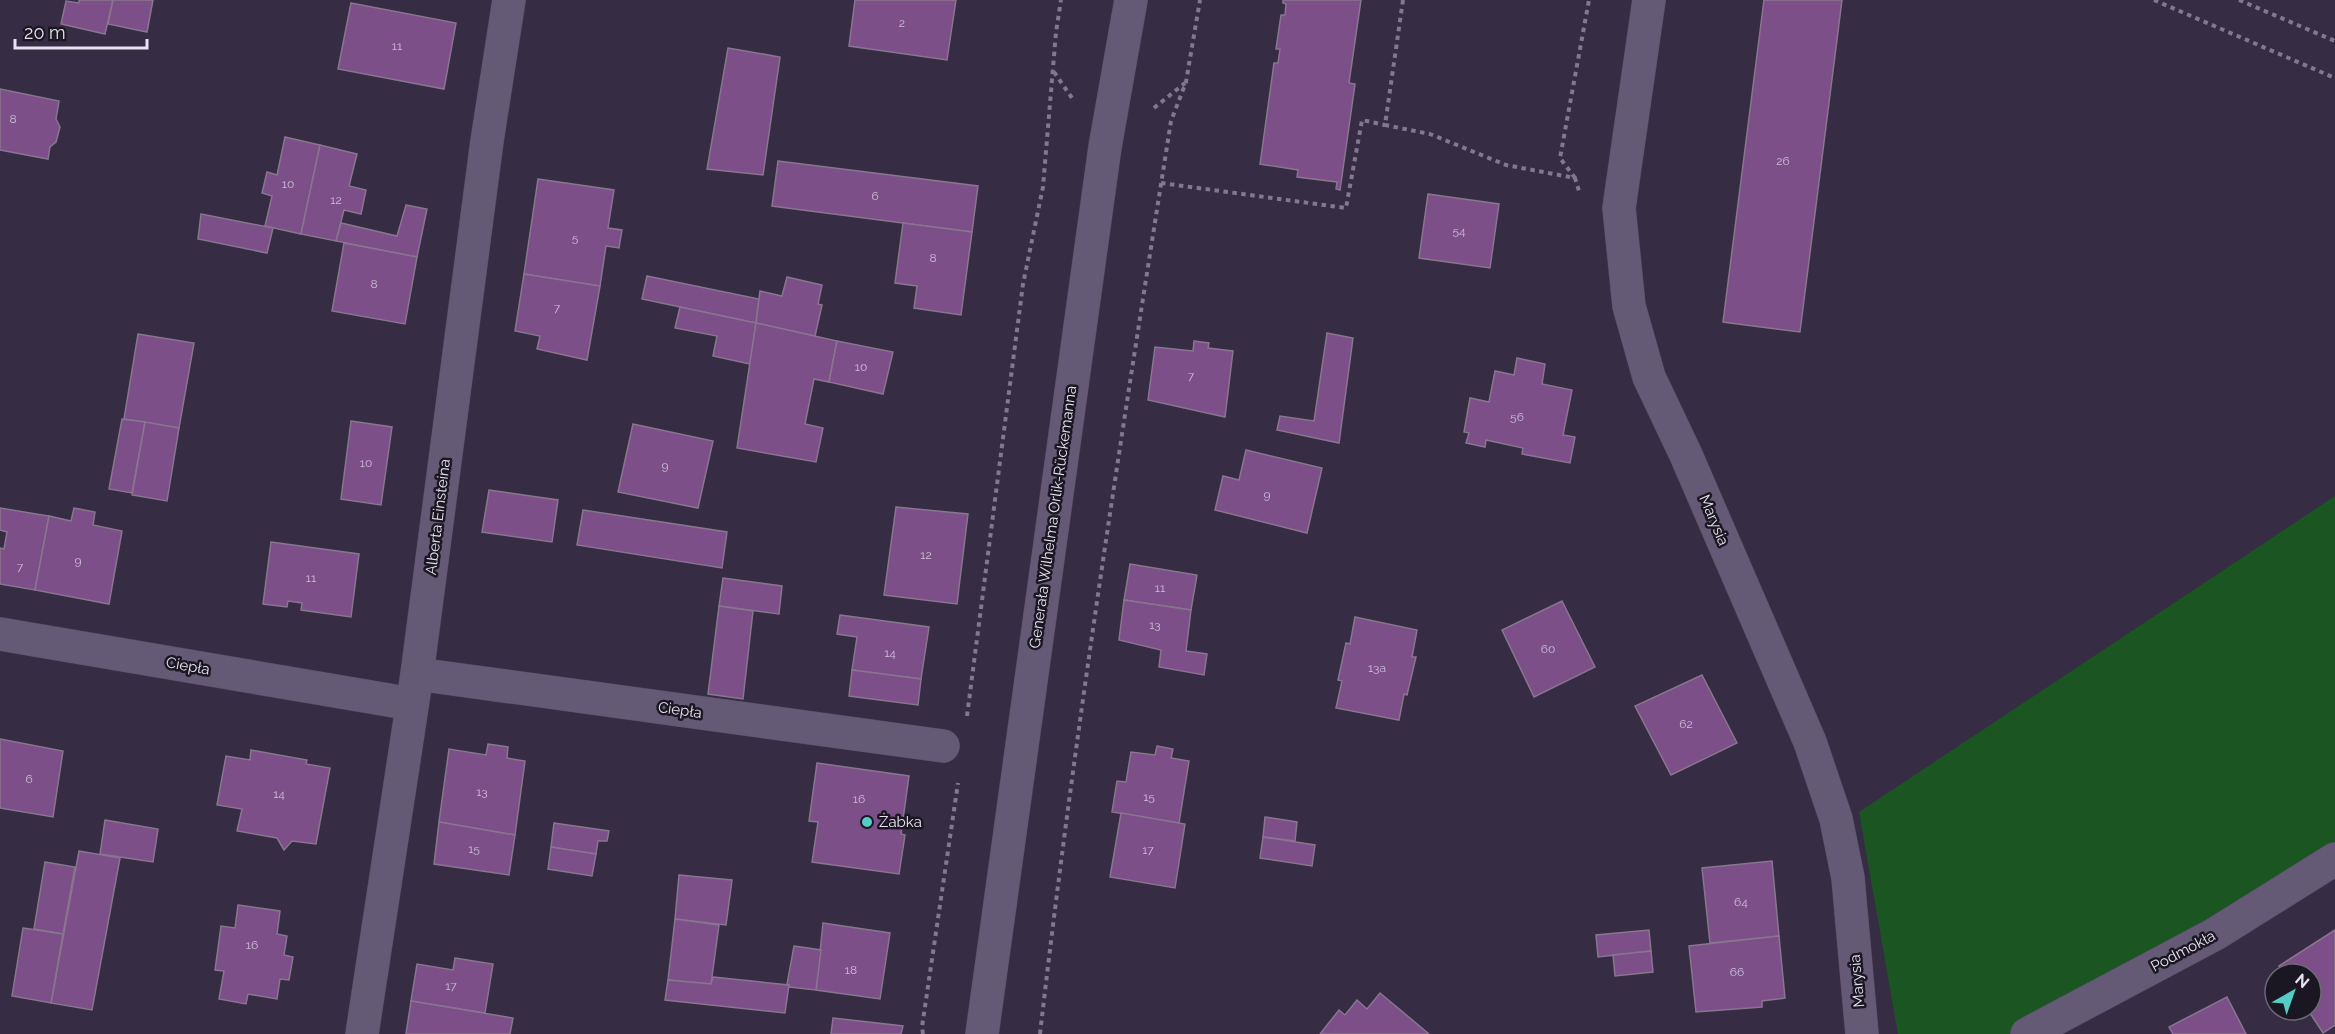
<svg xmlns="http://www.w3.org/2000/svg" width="2335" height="1034" viewBox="0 0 2335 1034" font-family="Raleway,sans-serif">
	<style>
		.green { fill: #1b5622 }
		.building { fill: #7c4f89; stroke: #89758f; stroke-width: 1.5 }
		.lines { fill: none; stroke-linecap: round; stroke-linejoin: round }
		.minor-casing { stroke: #524a5e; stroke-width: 34 }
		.path { stroke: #81798e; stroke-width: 4; stroke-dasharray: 4.5 4.5; stroke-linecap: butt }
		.minor { stroke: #645a75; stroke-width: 33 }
		.poi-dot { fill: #54cdc6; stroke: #1b1722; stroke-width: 2 }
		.labels { text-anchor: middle; stroke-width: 5; stroke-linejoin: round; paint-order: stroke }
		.number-label { font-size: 12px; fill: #cdbdd8 }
		.street-label { font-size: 15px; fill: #e8e2f3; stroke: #1b1722 }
		.poi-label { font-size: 15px; fill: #e8e2f3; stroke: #1b1722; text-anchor: start }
	</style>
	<rect width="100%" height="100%" fill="#362c44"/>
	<!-- green -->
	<path class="green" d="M 2335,496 L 2335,867 L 2063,1034 L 1898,1034 L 1859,812 Z"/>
	<!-- building -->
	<g class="building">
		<path d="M 79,0 L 113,0 L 105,34 L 61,24 L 66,1 L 79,3 Z"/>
		<path d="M 113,0 L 153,0 L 147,32 L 108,24 Z"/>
		<path d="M 855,0 L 956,0 L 947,60 L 849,46 Z"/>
		<path d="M 1283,0 L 1361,0 L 1349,83 L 1355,84 L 1340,190 L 1336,189 L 1337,182 L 1297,177 L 1298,170 L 1260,164 L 1274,63 L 1278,63 L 1280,49 L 1276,49 L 1281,15 L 1285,15 L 1286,4 L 1283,3 Z"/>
		<path d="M 1764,0 L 1842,0 L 1800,332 L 1723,322 Z"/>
		<path d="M 351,3 L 456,23 L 444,89 L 338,69 Z"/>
		<path d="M 728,48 L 780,57 L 763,175 L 707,169 Z"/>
		<path d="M 0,89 L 59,101 L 56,119 L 60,127 L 56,142 L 50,147 L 48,159 L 0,150 Z"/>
		<path d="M 285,137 L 320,145 L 301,234 L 265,226 L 272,196 L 262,193 L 267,172 L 277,175 Z"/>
		<path d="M 320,145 L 357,154 L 349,186 L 366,190 L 361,214 L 344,210 L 336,241 L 301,234 Z"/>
		<path d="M 778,161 L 978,186 L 972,232 L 772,206 Z"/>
		<path d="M 538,179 L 614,190 L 608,228 L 622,230 L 619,248 L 606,246 L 600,286 L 524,274 Z"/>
		<path d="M 1428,194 L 1499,204 L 1490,268 L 1419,258 Z"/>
		<path d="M 406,205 L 427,209 L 417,257 L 336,241 L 341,223 L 397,236 Z"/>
		<path d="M 201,214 L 273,228 L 267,253 L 198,239 Z"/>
		<path d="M 903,223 L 972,232 L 961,315 L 914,308 L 917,286 L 895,283 Z"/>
		<path d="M 344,243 L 417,257 L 405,324 L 332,311 Z"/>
		<path d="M 524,274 L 600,286 L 587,360 L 537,349 L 540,336 L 515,331 Z"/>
		<path d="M 647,276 L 759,299 L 756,323 L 642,299 Z"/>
		<path d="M 787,277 L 822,285 L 818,304 L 822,305 L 815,336 L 756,323 L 760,291 L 782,296 Z"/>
		<path d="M 680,307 L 756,323 L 750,364 L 713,356 L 717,336 L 675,328 Z"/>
		<path d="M 756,323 L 837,341 L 829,382 L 814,379 L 805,424 L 823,428 L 816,462 L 737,448 Z"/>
		<path d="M 1327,333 L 1353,338 L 1339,443 L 1277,430 L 1280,416 L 1314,421 Z"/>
		<path d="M 138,334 L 194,343 L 179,428 L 124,419 Z"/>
		<path d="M 837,341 L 893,352 L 883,394 L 829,382 Z"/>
		<path d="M 1194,341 L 1209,343 L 1208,348 L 1233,351 L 1225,417 L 1148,400 L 1155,347 L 1193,351 Z"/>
		<path d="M 1517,358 L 1545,364 L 1542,384 L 1572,390 L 1563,435 L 1575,437 L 1570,463 L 1522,454 L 1523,448 L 1486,440 L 1485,447 L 1466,443 L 1469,433 L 1464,432 L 1470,398 L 1489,402 L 1495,371 L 1514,375 Z"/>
		<path d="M 122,419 L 145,422 L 132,493 L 109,489 Z"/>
		<path d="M 351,421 L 392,427 L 381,505 L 341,499 Z"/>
		<path d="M 145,422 L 179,428 L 167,501 L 132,495 Z"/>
		<path d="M 633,424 L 713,441 L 698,508 L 618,492 Z"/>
		<path d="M 1246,450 L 1322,468 L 1307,533 L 1215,510 L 1223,476 L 1239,480 Z"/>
		<path d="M 489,490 L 558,500 L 552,542 L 482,532 Z"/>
		<path d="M 896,507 L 968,514 L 957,604 L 884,595 Z"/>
		<path d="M 0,508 L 49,516 L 35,590 L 0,584 L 0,548 L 4,549 L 7,532 L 0,530 Z"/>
		<path d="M 74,508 L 95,512 L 93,525 L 122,531 L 109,604 L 35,590 L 49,516 L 71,521 Z"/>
		<path d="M 583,510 L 727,532 L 722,568 L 577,545 Z"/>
		<path d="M 271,542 L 359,554 L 351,617 L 301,610 L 302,603 L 288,601 L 287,607 L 263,604 Z"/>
		<path d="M 1130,564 L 1197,575 L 1191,610 L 1124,600 Z"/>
		<path d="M 723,578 L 782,586 L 779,614 L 719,606 Z"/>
		<path d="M 1124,600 L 1191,610 L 1186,651 L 1207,654 L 1204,675 L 1159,667 L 1161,650 L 1119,640 Z"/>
		<path d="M 1562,601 L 1595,667 L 1534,697 L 1502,630 Z"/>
		<path d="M 719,606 L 753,611 L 743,699 L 708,694 Z"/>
		<path d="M 840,615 L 929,627 L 921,679 L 852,670 L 857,637 L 837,634 Z"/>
		<path d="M 1355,617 L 1417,630 L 1412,657 L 1416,657 L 1407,695 L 1404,694 L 1399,720 L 1336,708 L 1342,681 L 1338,680 L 1346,643 L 1350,644 Z"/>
		<path d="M 852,670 L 921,679 L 918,705 L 849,696 Z"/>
		<path d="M 1702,675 L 1737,743 L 1671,775 L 1635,706 Z"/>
		<path d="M 0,739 L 63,751 L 53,817 L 0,808 Z"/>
		<path d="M 488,744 L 508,747 L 507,758 L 525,761 L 515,835 L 439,822 L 449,749 L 486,755 Z"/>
		<path d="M 1157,746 L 1173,749 L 1171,758 L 1189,761 L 1179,823 L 1112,812 L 1117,781 L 1126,782 L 1131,752 L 1155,755 Z"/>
		<path d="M 251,750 L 307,760 L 306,764 L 330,768 L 316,844 L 292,841 L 284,850 L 277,838 L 237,831 L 242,809 L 217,805 L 226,756 L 250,760 Z"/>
		<path d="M 817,763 L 909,776 L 901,834 L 905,835 L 899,874 L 812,862 L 818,822 L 809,821 Z"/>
		<path d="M 1121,813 L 1185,824 L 1175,888 L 1110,877 Z"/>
		<path d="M 1265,817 L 1297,822 L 1295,841 L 1263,837 Z"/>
		<path d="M 105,820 L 158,829 L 153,862 L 100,854 Z"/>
		<path d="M 439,822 L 515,835 L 509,875 L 434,864 Z"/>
		<path d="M 554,823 L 609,831 L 607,841 L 598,841 L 596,854 L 551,847 Z"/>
		<path d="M 1263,837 L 1315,845 L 1312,866 L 1260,858 Z"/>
		<path d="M 551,847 L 596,854 L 592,876 L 548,869 Z"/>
		<path d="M 79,851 L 120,858 L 92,1010 L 51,1003 Z"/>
		<path d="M 1772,861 L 1779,936 L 1710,943 L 1702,868 Z"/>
		<path d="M 45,862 L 75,867 L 63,934 L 34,929 Z"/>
		<path d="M 679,875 L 732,880 L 726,925 L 675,919 Z"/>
		<path d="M 238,905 L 280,911 L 277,934 L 287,936 L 284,955 L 293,957 L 289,980 L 280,979 L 277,999 L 248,994 L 246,1004 L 219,999 L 224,971 L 215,970 L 221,926 L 235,928 Z"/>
		<path d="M 675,919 L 719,925 L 711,984 L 668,980 Z"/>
		<path d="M 823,923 L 890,933 L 880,999 L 816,990 Z"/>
		<path d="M 23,928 L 63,934 L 51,1003 L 12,996 Z"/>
		<path d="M 1649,930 L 1651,951 L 1598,957 L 1596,935 Z"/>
		<path d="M 2335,930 L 2335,1025 L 2323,1033 L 2308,1010 L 2311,1010 L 2311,974 L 2285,974 L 2279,966 Z"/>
		<path d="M 1779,936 L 1785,998 L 1762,1001 L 1762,1007 L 1696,1012 L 1689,946 Z"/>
		<path d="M 794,946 L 821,950 L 816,990 L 789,987 L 787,984 Z"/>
		<path d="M 1651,951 L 1653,972 L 1615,976 L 1613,955 Z"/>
		<path d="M 455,958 L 493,964 L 485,1013 L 411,1001 L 417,964 L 453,970 Z"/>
		<path d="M 713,977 L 789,985 L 785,1013 L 665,1000 L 668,980 L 711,984 Z"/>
		<path d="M 1380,993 L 1429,1034 L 1320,1034 L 1339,1010 L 1345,1015 L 1357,1000 L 1367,1009 Z"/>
		<path d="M 2227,997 L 2246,1034 L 2173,1034 L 2169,1027 Z"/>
		<path d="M 411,1001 L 513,1018 L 510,1034 L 406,1034 Z"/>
		<path d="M 833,1018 L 903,1026 L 901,1034 L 831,1034 Z"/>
	</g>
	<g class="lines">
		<defs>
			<g id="minor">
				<path d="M 1649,0 L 1619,208 L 1629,306 L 1649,377 L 1686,455 L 1810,742 L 1836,819 L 1848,878 L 1862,1034"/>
				<path d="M 0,634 L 412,704"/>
				<path d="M 417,674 L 943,746"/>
				<path d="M 362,1034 L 417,674 L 487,141 L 509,0"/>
				<path d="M 982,1034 L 1105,147 L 1131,0"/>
				<path d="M 2027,1034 L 2215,934 L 2335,859"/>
			</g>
		</defs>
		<!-- minor casing -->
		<use href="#minor" class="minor-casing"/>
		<!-- path -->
		<g class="path">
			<path d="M 1403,0 L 1385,125 L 1430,134 L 1506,165 L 1575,178 L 1579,191"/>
			<path d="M 2154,0 L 2335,78"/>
			<path d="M 2239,0 L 2335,41"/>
			<path d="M 1054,72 L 1072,98"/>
			<path d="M 1154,108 L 1185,83"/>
			<path d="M 1575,178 L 1560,158 L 1589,0"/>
			<path d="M 1161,183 L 1346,208 L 1362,120 L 1385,125"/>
			<path d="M 967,716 L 1023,284 L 1043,187 L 1056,32 L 1061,0"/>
			<path d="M 923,1034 L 922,1027 L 958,783"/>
			<path d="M 1040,1034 C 1075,729 1123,424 1171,121 L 1186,82 L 1200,0"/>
		</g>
		<!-- minor -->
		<use href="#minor" class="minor"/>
	</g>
	<!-- markers -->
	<circle class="poi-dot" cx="867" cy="822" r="6"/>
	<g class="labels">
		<!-- number labels -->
		<g class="number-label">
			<text x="902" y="27">2</text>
			<text x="397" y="50">11</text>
			<text x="13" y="123">8</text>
			<text x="1783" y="165">26</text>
			<text x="288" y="188">10</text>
			<text x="875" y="200">6</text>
			<text x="336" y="204">12</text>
			<text x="1459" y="235">54</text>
			<text x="575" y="242">5</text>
			<text x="933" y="262">8</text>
			<text x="374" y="288">8</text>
			<text x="557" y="312">7</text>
			<text x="861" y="371">10</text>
			<text x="1191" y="380">7</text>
			<text x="1517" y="421">56</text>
			<text x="366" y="467">10</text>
			<text x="665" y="470">9</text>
			<text x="1267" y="499">9</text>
			<text x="926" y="559">12</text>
			<text x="78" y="565">9</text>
			<text x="20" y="571">7</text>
			<text x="311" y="582">11</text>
			<text x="1160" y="592">11</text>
			<text x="1155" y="629">13</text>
			<text x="1548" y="653">60</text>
			<text x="890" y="657">14</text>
			<text x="1377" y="672">13a</text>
			<text x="1686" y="728">62</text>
			<text x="29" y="783">6</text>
			<text x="482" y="796">13</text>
			<text x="279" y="798">14</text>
			<text x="1149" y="801">15</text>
			<text x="859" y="803">16</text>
			<text x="474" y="853">15</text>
			<text x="1148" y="854">17</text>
			<text x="1741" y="906">64</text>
			<text x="252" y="949">16</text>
			<text x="851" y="974">18</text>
			<text x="1737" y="976">66</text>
			<text x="451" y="990">17</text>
		</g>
		<!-- street labels -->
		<g class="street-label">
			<text transform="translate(438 517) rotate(-83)" y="5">Alberta Einsteina</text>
			<text transform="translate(1053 517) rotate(-82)" y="5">Generała Wilhelma Orlik-Rückemanna</text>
			<text transform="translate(1714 520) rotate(67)" y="5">Marysia</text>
			<text transform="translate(188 666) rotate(10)" y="5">Ciepła</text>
			<text transform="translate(680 710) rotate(8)" y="5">Ciepła</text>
			<text transform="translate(2183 951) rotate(-28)" y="5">Podmokła</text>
			<text transform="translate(1857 981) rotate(-95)" y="5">Marysia</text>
		</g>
		<!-- poi labels -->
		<g class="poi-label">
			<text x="879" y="827">Żabka</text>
		</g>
	</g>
	<!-- north arrow -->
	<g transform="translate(2293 992) rotate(40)"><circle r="28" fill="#1b1722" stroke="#6d6876" stroke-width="1.5"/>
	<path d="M0-4.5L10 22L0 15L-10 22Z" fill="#54cdc6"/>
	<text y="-9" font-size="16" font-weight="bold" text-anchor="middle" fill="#e8e2f3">N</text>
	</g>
	<!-- scale -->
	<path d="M15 39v9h132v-9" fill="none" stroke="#e8e2f3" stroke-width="3"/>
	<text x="24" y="39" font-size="18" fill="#e8e2f3" stroke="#1b1722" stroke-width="4.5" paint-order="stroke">20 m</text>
</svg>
